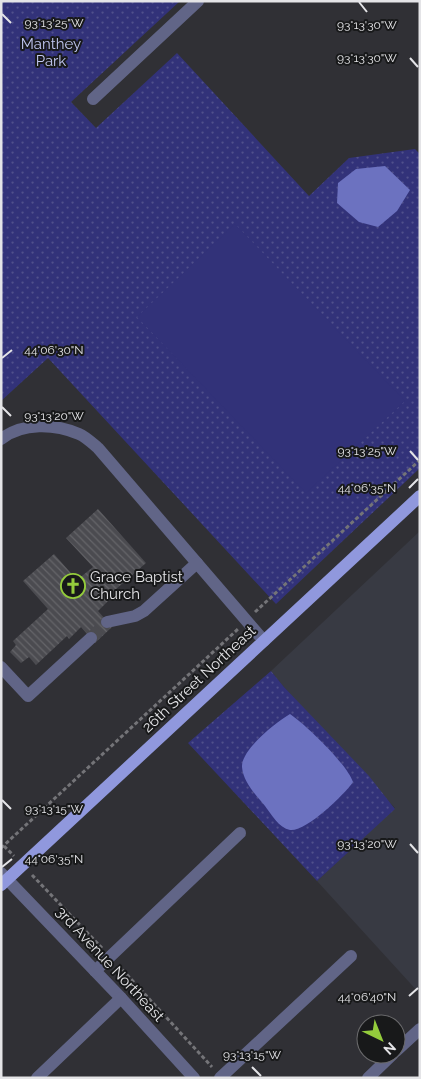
<svg xmlns="http://www.w3.org/2000/svg" width="421" height="1079" viewBox="0 0 421 1079" font-family="Raleway,sans-serif">
	<style>
		.built { fill: #383a43 }
		.green { fill: url(#green-dots) }
		.pitch { fill: #323279 }
		.water { fill: #6c72c0 }
		.building { fill: url(#building-back-hatch) }
		.lines { fill: none; stroke-linecap: round; stroke-linejoin: round }
		.minor-tunnel { stroke: #4b4b50; stroke-width: 12; stroke-dasharray: 12 6; stroke-linecap: butt }
		.path { stroke: #747478; stroke-width: 3; stroke-dasharray: 4 2.5; stroke-linecap: butt }
		.minor { stroke: #616587; stroke-width: 12 }
		.major { stroke: #9098dd; stroke-width: 12 }
		.ticks { fill: none; stroke: #e4e4e7; stroke-width: 2 }
		.labels { text-anchor: middle; stroke-width: 4; stroke-linejoin: round; paint-order: stroke }
		.park-label { font-size: 15px; fill: #c1c7f1; stroke: #18191a }
		.poi-label { font-size: 15px; fill: #e4e4e7; stroke: #18191a; text-anchor: start }
		.street-label { font-size: 15px; fill: #e4e4e7; stroke: #18191a }
		.ticks-label { font-size: 12px; text-anchor: middle; fill: #e4e4e7; stroke: #18191a; stroke-width: 4; stroke-linejoin: round; paint-order: stroke }
	</style>
	<defs>
		<pattern id="green-dots" width="8" height="8" patternUnits="userSpaceOnUse" patternTransform="scale(1.25)"><rect width="8" height="8" fill="#323279"/><path d="M2 2h.1M6 6h.1" fill="none" stroke="#50508c" stroke-width="1.8" stroke-linecap="round"/></pattern>
		<pattern id="building-back-hatch" width="6" height="6" patternUnits="userSpaceOnUse" patternTransform="scale(1.25)"><rect width="6" height="6" fill="#4b4b50"/><path d="M-1 5l2 2M0 0l6 6M5-1l2 2" fill="none" stroke="#656569"/></pattern>
	</defs>
	<rect width="100%" height="100%" fill="#303035"/>
	<!-- built -->
	<path class="built" d="M 420,531 L 420,994 L 317,881 L 395,808 L 284,687 L 271,671 Z"/>
	<!-- green -->
	<g class="green">
		<path d="M 1,1 L 180,1 L 71,102 L 96,128 L 177,53 L 309,196 L 349,158 L 415,149 L 420,154 L 420,468 L 276,604 L 48,358 L 1,401 Z"/>
		<path d="M 271,671 L 284,687 L 369,776 L 395,809 L 317,881 L 188,743 Z"/>
	</g>
	<!-- pitch -->
	<g class="pitch">
		<path d="M 1,66 L 6,74 L 1,104 Z"/>
		<path d="M 235,224 L 405,401 L 306,493 L 137,317 Z"/>
	</g>
	<!-- water -->
	<g class="water">
		<path d="M 385,166 L 410,190 L 397,211 L 378,227 L 359,222 L 337,203 L 338,183 L 356,169 Z"/>
		<path d="M 290,714 C 306,725 347,764 353,782 C 344,795 306,832 290,830 C 279,828 271,814 265,806 C 256,795 243,782 242,767 C 241,750 276,722 290,714 Z"/>
	</g>
	<!-- building -->
	<path class="building" d="M 98,509 L 146,563 L 108,596 L 110,599 L 98,611 L 112,627 L 95,643 L 81,627 L 69,639 L 67,636 L 36,665 L 29,657 L 21,663 L 10,652 L 16,645 L 13,641 L 48,609 L 23,581 L 54,554 L 77,580 L 93,567 L 66,538 Z"/>
	<g class="lines">
		<!-- minor-tunnel -->
		<path class="minor-tunnel" d="M 91,638 L 107,622"/>
		<!-- path -->
		<g class="path">
			<path d="M 255,612 L 420,460"/>
			<path d="M 4,846 L 14,856"/>
			<path d="M 1,848 L 238,629"/>
			<path d="M 32,875 L 102,948"/>
			<path d="M 118,965 L 212,1067"/>
		</g>
		<!-- minor -->
		<g class="minor">
			<path d="M 93,99 L 198,1"/>
			<path d="M 1,439 C 23,422 55,424 79,434 C 86,437 92,443 98,448 L 264,641"/>
			<path d="M 107,622 L 135,616 L 144,611 L 197,563"/>
			<path d="M 1,667 L 28,696 L 91,638"/>
			<path d="M 1,873 L 121,998 L 194,1078"/>
			<path d="M 95,971 L 240,833"/>
			<path d="M 396,1051 L 420,1029"/>
			<path d="M 37,1078 L 121,998"/>
			<path d="M 220,1078 L 351,956"/>
			<path d="M 368,1078 L 393,1054"/>
		</g>
		<!-- major -->
		<path class="major" d="M 1,885 L 420,496"/>
	</g>
	<!-- ticks -->
	<path class="ticks" d="M 359,2 L 367,12M 2,14 L 11,23M 410,58 L 418,67M 2,358 L 12,350M 2,407 L 11,416M 410,451 L 418,460M 409,488 L 418,479M 2,800 L 11,809M 410,844 L 418,853M 2,867 L 12,859M 409,996 L 418,988M 252,1067 L 261,1076"/>
	<!-- icons -->
	<defs>
		<symbol id="church-ring" viewBox="-11 -11 22 22"><circle r="9.5" fill="#18191a" stroke="#94cc3c" stroke-width="1.5"/><path d="M-1.2-6h2.4v3.5h3.3v2.4h-3.3V6h-2.4V-.1h-3.3v-2.4h3.3Z" fill="#94cc3c"/></symbol>
	</defs>
	<g fill-rule="evenodd">
		<use href="#church-ring" x="59" y="572" width="28" height="28"/>
	</g>
	<g class="labels">
		<!-- park labels -->
		<g class="park-label">
			<text x="51" y="49">Manthey<tspan x="51" dy="17">Park</tspan></text>
		</g>
		<!-- poi labels -->
		<g class="poi-label">
			<text x="90" y="582">Grace Baptist<tspan x="90" dy="17">Church</tspan></text>
		</g>
		<!-- street labels -->
		<g class="street-label">
			<text transform="translate(199 679) rotate(-43)" y="5">26th Street Northeast</text>
			<text transform="translate(110 964) rotate(47)" y="5">3rd Avenue Northeast</text>
		</g>
	</g>
	<g class="ticks-label">
		<text x="54" y="27">93°13'25"W</text>
		<text x="367" y="29">93°13'30"W</text>
		<text x="367" y="62">93°13'30"W</text>
		<text x="54" y="354">44°06'30"N</text>
		<text x="54" y="420">93°13'20"W</text>
		<text x="367" y="455">93°13'25"W</text>
		<text x="367" y="492">44°06'35"N</text>
		<text x="54" y="813">93°13'15"W</text>
		<text x="367" y="848">93°13'20"W</text>
		<text x="54" y="863">44°06'35"N</text>
		<text x="367" y="1001">44°06'40"N</text>
		<text x="252" y="1059">93°13'15"W</text>
	</g>
	<!-- border -->
	<rect width="421" height="1079" fill="none" stroke="#e4e4e7" stroke-width="5"/>
	<!-- north arrow -->
	<g transform="translate(381 1039) rotate(137)"><circle r="24" fill="#18191a" stroke="#6a6a6c"/>
	<path d="M0-4L9 19L0 12L-9 19Z" fill="#94cc3c"/>
	<text y="-8" font-size="14" font-weight="bold" text-anchor="middle" fill="#e4e4e7">N</text>
	</g>
</svg>
